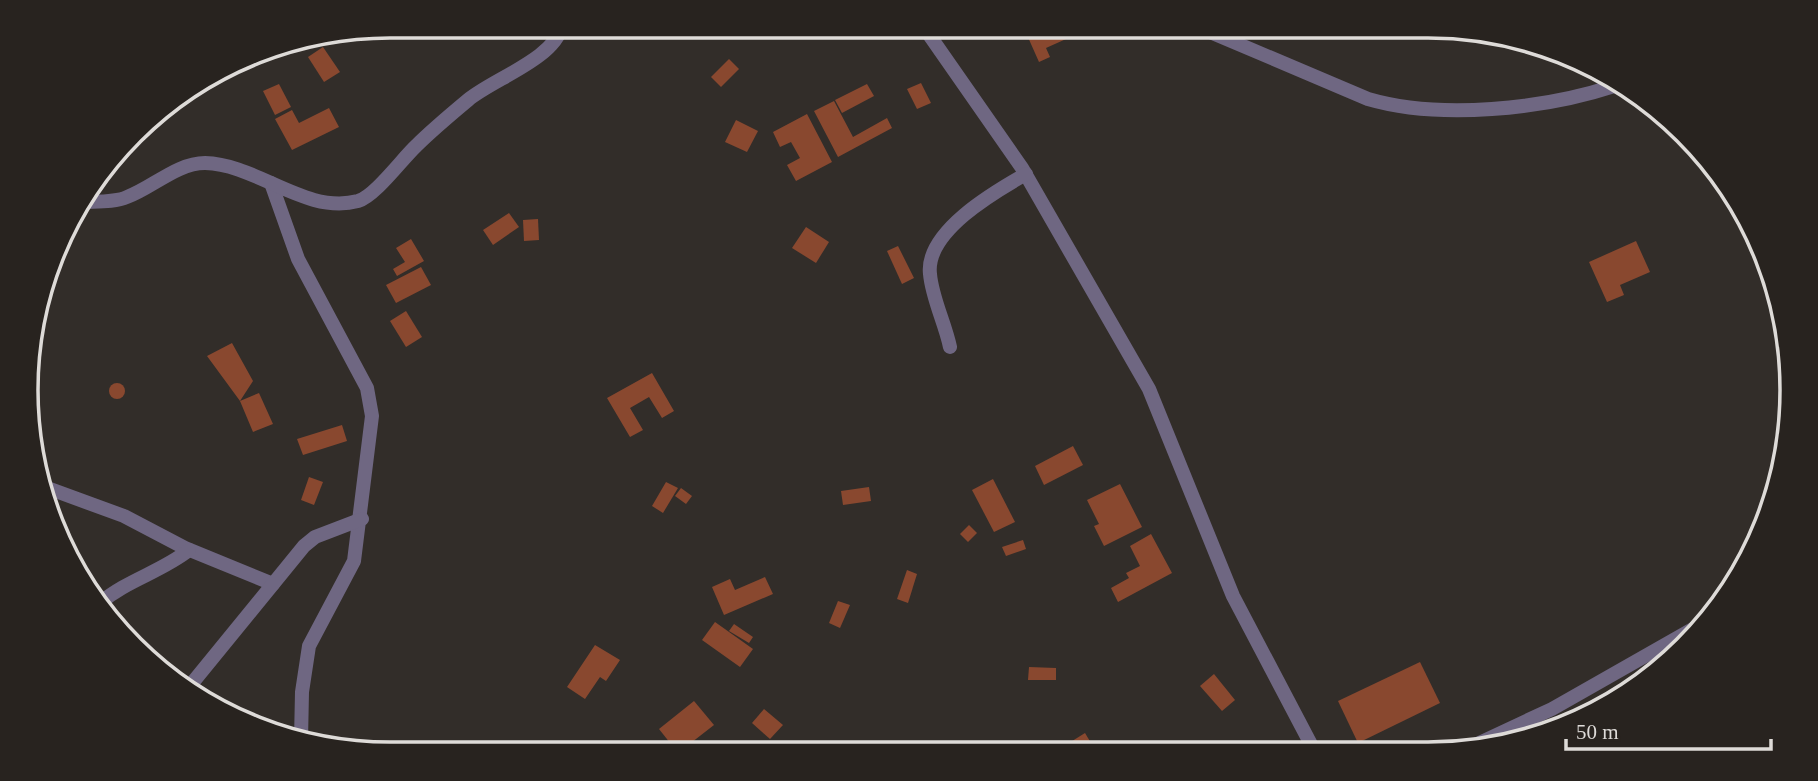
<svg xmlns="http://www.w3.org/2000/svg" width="1818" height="781" viewBox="0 0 1818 781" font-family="Georgia,serif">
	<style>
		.building { fill: #89482f }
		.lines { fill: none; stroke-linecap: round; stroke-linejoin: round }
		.minor { stroke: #6f6782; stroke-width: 14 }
		.rim { fill: none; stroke: #dedbd8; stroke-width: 3.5 }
	</style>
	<rect width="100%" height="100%" fill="#322d29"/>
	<!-- building -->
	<g class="building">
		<path d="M 390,26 L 413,26 L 415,30 L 396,38 L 392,29 L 370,38 L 366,30 Z"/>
		<path d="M 1023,26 L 1095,26 L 1046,48 L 1050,57 L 1039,62 Z"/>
		<path d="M 323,47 L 340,72 L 324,82 L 308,57 Z"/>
		<path d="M 729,59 L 739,69 L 721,87 L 711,77 Z"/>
		<path d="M 921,83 L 931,103 L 917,109 L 907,89 Z"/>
		<path d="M 279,84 L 291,107 L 275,115 L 263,91 Z"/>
		<path d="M 867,84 L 874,96 L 842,113 L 835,100 Z"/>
		<path d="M 834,101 L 853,137 L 887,118 L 892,128 L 838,157 L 814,111 Z"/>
		<path d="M 329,108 L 339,127 L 292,150 L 275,119 L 292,110 L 299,123 Z"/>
		<path d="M 807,114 L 832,162 L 796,181 L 787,165 L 800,158 L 791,142 L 780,147 L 773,132 Z"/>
		<path d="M 736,120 L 758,131 L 747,152 L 725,142 Z"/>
		<path d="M 509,213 L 519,227 L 493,245 L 483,230 Z"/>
		<path d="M 538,219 L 539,240 L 524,241 L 523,220 Z"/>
		<path d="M 806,227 L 829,242 L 816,263 L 792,248 Z"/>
		<path d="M 411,239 L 424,261 L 397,276 L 393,269 L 405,262 L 396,248 Z"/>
		<path d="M 1636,241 L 1650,272 L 1620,285 L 1624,295 L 1607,302 L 1589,262 Z"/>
		<path d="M 898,246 L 914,278 L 902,284 L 887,251 Z"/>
		<path d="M 421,267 L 431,285 L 396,303 L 386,285 Z"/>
		<path d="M 406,311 L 422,337 L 406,347 L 390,321 Z"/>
		<path d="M 232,343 L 253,381 L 240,401 L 259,393 L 273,424 L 253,432 L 240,401 L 207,356 Z"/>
		<path d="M 652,373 L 674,411 L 662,418 L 649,397 L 630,408 L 643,430 L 630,437 L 607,398 Z"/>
		<circle cx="117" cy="391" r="8"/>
		<path d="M 342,425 L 347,441 L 303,455 L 297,439 Z"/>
		<path d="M 1073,446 L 1083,465 L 1044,485 L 1035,466 Z"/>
		<path d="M 309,477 L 323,482 L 314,505 L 301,500 Z"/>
		<path d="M 993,479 L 1015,522 L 994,532 L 972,490 Z"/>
		<path d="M 666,482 L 678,488 L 663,513 L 652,506 Z"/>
		<path d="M 1120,484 L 1142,527 L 1104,546 L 1094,526 L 1099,524 L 1087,500 Z"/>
		<path d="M 869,487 L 871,501 L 843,505 L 841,491 Z"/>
		<path d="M 681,488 L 692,496 L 686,504 L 675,496 Z"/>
		<path d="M 969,525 L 977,533 L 968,542 L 960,534 Z"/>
		<path d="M 1151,534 L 1172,573 L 1118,602 L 1111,588 L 1129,578 L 1126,573 L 1140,566 L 1130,546 Z"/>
		<path d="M 1023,540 L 1026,549 L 1006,556 L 1002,547 Z"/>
		<path d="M 907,570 L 917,574 L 908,603 L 897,599 Z"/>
		<path d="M 765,577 L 773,594 L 724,615 L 712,587 L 730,579 L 735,590 Z"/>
		<path d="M 838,601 L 850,605 L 840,628 L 829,623 Z"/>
		<path d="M 715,622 L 753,649 L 740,667 L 702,640 Z"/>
		<path d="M 734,624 L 753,637 L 749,643 L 729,631 Z"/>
		<path d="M 595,645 L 620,660 L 606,681 L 600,677 L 585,699 L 567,687 Z"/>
		<path d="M 1420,662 L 1440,703 L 1358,743 L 1338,701 Z"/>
		<path d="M 1029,667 L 1056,668 L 1056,680 L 1028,680 Z"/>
		<path d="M 1214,674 L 1235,700 L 1222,711 L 1200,686 Z"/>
		<path d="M 694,701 L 714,725 L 678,753 L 659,729 Z"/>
		<path d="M 764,709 L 783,725 L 770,739 L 752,723 Z"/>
		<path d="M 1085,733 L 1097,753 L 1053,753 Z"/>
	</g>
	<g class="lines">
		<!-- minor -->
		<g class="minor">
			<path d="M 923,26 L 1022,168 L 1149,389 L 1233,596 L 1315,752"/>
			<path d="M 1196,26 L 1368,99 C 1440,120 1544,109 1614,86"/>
			<path d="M 271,183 L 298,259 L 367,388 L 372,416 L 354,561 L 309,646 L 302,692 L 301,740"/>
			<path d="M 80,202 C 95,201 114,203 127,197 C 152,188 177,163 205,163 C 257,164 305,215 358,201 C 375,196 402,159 416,146 C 432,130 450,115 468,100 C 493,79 554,59 562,26"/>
			<path d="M 1751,226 L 1758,242"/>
			<path d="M 950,347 C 945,323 932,298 930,274 C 925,232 994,192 1026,174"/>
			<path d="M 42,486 L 124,516 L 185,548 L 273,584"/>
			<path d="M 100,603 C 127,580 161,572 189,550"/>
			<path d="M 189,687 L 304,546 L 315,537 L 362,519"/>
			<path d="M 1460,752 L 1552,709 L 1705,622"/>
		</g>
	</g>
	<!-- crop -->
	<path d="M0 0H1818V781H0ZM390 38H1428A352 352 0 0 1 1780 390V390A352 352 0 0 1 1428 742H390A352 352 0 0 1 38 390V390A352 352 0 0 1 390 38Z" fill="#28231f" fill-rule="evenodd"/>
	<path class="rim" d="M390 38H1428A352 352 0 0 1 1780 390V390A352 352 0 0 1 1428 742H390A352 352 0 0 1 38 390V390A352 352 0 0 1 390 38Z"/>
	<!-- scale -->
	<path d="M1566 739v10h205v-10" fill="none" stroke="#dedbd8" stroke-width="3.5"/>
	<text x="1576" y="739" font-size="21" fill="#dedbd8" stroke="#28231f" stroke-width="5" paint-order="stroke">50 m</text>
</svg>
